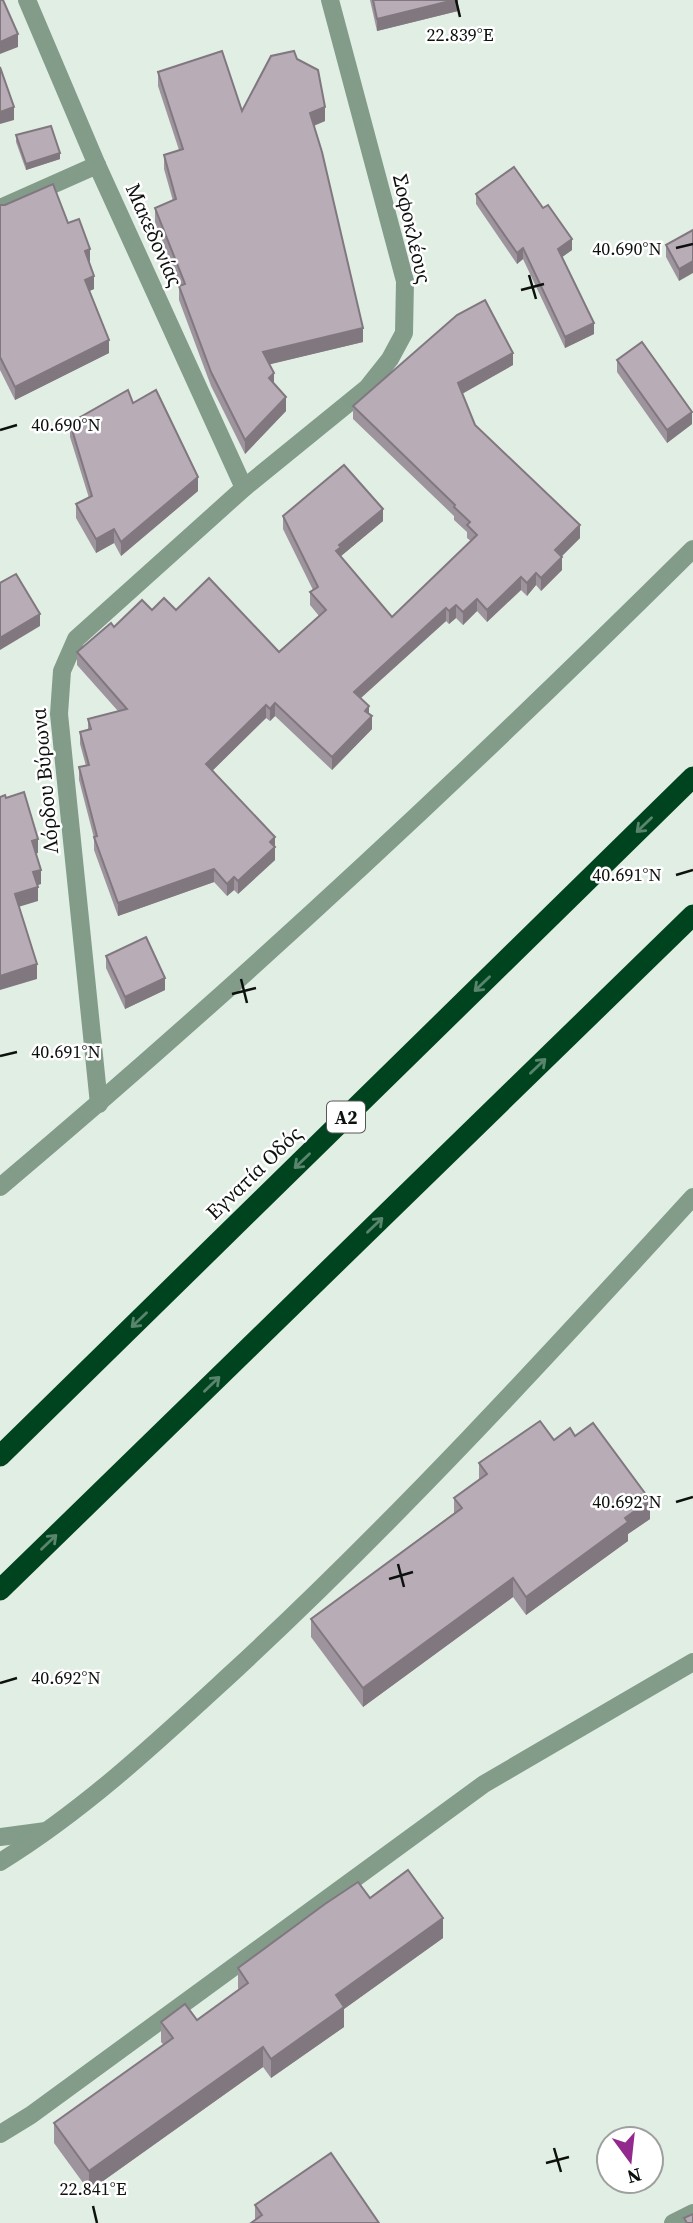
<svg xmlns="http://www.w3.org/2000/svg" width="693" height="2223" viewBox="0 0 693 2223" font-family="'Source Serif 4',serif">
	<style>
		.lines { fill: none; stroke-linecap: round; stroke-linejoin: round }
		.street { stroke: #829c89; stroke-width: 18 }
		.highway { stroke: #00441f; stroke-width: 21 }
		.wall { fill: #9e949d }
		.shaded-wall { fill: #81787f }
		.building { fill: #b8acb6; stroke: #81787f; stroke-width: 2 }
		.oneway { stroke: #59856d }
		.ticks { fill: none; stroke: #0d110e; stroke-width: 2.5 }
		.labels { text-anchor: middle; stroke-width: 5; stroke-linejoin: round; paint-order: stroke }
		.shield { fill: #fff; stroke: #565856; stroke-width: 2 }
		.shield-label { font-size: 19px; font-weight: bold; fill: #0d110e }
		.street-label { font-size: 21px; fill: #0d110e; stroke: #fff }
		.ticks-label { font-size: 18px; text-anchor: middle; fill: #0d110e; stroke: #fff; stroke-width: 5; stroke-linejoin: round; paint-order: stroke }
	</style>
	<rect width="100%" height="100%" fill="#e1eee4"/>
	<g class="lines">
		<!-- street -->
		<g class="street">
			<path d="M 27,0 L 97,165 L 244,488"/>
			<path d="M 0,208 L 97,165"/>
			<path d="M 99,1104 L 59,714 L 62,671 L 76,639 L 244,488 L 367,388 L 390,359 L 404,333 L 405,281 L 330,0"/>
			<path d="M 0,1187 C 240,985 470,770 693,549"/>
			<path d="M 0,1837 L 46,1831"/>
			<path d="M 0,1862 C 86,1809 159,1740 233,1672 C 395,1522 544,1360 693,1197"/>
			<path d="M 0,2134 L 31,2115 L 484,1784 L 693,1662"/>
			<path d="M 673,2223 L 693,2213"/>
		</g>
		<!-- highway -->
		<g class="highway">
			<path d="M 0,1456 L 693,777"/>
			<path d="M 0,1590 L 693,915"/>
		</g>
	</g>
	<!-- wall -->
	<g class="wall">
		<path d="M 370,0 L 458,0 L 458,11 L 377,31 Z"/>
		<path d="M 158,72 L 242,111 L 325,121 L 314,126 L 363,342 L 270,364 L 274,384 L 286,411 L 245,454 L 211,386 L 179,300 L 179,286 L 180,286 L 155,222 L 155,208 L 173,201 L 164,169 L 164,155 L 179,150 L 158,86 Z"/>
		<path d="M 16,135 L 60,159 L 26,170 L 16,142 Z"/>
		<path d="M 476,194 L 572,250 L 562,257 L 594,334 L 565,348 L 523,259 L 517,264 L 476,204 Z"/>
		<path d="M 0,205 L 68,223 L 90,262 L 89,262 L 94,289 L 89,291 L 109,353 L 15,400 L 0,370 Z"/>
		<path d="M 693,230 L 679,281 L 666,257 L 666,245 Z"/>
		<path d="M 617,360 L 692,424 L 667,443 L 617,372 Z"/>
		<path d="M 513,365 L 462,394 L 475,425 L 580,538 L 562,556 L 562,570 L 541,591 L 536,585 L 527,596 L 521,590 L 487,622 L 477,611 L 463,625 L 456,618 L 449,624 L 446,621 L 361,698 L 369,714 L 372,729 L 332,770 L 275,716 L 270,721 L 266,718 L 212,771 L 275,837 L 275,860 L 238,894 L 234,890 L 227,896 L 214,882 L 118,916 L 94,850 L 94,838 L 79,780 L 79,767 L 86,766 L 80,744 L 80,732 L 88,730 L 88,719 L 118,711 L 77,665 L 77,652 L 114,627 L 152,610 L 176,610 L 279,652 L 319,616 L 310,605 L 310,592 L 313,590 L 283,529 L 283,516 L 383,521 L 341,556 L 341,557 L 392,617 L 471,541 L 467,538 L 467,532 L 454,520 L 454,516 L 353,419 L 353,406 Z"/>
		<path d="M 133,403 L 198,491 L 121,556 L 114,543 L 96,553 L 76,518 L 76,504 L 89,498 L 70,437 L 70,423 Z"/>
		<path d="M 106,956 L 165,990 L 125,1009 L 106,968 Z"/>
		<path d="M 575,1436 L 650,1519 L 628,1534 L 628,1541 L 526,1615 L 513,1597 L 363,1707 L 311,1637 L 311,1619 L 454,1513 L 454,1498 L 479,1480 L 479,1463 L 554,1440 Z"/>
		<path d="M 370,1898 L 443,1938 L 344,2009 L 344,2027 L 271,2078 L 263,2067 L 89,2191 L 54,2143 L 54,2123 L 164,2045 L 161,2042 L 161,2022 L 197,2020 L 239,1990 L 238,1988 L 238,1968 Z"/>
		<path d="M 255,2205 L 379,2223 L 255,2220 Z"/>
	</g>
	<!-- shaded-wall -->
	<g class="shaded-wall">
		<path d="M 454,0 L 458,0 L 458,11 L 377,31 L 377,19 Z"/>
		<path d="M 18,34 L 18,47 L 0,54 L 0,42 Z"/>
		<path d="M 14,107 L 14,120 L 0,124 L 0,112 Z"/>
		<path d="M 325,107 L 325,121 L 310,127 L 310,113 Z"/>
		<path d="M 60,153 L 60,159 L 26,170 L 26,164 Z"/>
		<path d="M 572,239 L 572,250 L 558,260 L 558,249 Z"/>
		<path d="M 523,248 L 523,259 L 517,264 L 517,253 Z"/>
		<path d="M 90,249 L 90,262 L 85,264 L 85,251 Z"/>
		<path d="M 693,261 L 693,273 L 679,281 L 679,269 Z"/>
		<path d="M 94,276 L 94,289 L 85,293 L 85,280 Z"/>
		<path d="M 594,323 L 594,334 L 565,348 L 565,337 Z"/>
		<path d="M 363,328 L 363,342 L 263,366 L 263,352 Z"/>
		<path d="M 109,340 L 109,353 L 15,400 L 15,387 Z"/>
		<path d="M 513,353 L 513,365 L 458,396 L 458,383 Z"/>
		<path d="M 274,373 L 274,387 L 269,378 Z"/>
		<path d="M 286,397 L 286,411 L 245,454 L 245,440 Z"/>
		<path d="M 692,412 L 692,424 L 667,443 L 667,430 Z"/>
		<path d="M 198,477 L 198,491 L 121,556 L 121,542 Z"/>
		<path d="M 383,509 L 383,521 L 341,556 L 341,560 L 336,551 L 339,545 Z"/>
		<path d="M 580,525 L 580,538 L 555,563 L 555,550 Z"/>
		<path d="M 114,529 L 114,543 L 96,553 L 96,539 Z"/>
		<path d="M 562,557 L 562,570 L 541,591 L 541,578 Z"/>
		<path d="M 536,573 L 536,585 L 527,596 L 527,583 Z"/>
		<path d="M 521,577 L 521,590 L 487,622 L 487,610 Z"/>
		<path d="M 477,599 L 477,611 L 463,625 L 463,612 Z"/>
		<path d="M 456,605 L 456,618 L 449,624 L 449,611 Z"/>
		<path d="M 446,608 L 446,621 L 354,704 L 354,692 Z"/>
		<path d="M 40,614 L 40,626 L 0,650 L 0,638 Z"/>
		<path d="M 275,703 L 275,716 L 270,721 L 270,709 Z"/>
		<path d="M 266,705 L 266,718 L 206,777 L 206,764 Z"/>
		<path d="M 369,706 L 369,719 L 372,716 L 372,729 L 332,770 L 332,757 Z"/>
		<path d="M 275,837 L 275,860 L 238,894 L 238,881 Z"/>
		<path d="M 38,839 L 38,853 L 32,855 L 32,841 Z"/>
		<path d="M 214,869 L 214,882 L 118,916 L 118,903 Z"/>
		<path d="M 41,870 L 41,884 L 33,887 L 33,872 Z"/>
		<path d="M 234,877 L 234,890 L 227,896 L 227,884 Z"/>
		<path d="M 38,887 L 38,901 L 15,908 L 15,894 Z"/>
		<path d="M 37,964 L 37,979 L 0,990 L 0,976 Z"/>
		<path d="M 165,978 L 165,990 L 125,1009 L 125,997 Z"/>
		<path d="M 650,1500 L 650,1519 L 628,1534 L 628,1541 L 526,1615 L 526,1597 L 625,1518 Z"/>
		<path d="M 513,1578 L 513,1597 L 363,1707 L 363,1688 Z"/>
		<path d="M 443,1918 L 443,1938 L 344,2009 L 344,2027 L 271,2078 L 271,2059 L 336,1995 Z"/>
		<path d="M 263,2047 L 263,2067 L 89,2191 L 89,2171 Z"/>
	</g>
	<!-- building -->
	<g class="building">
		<path d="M 0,0 L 3,0 L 18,34 L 0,42 Z"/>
		<path d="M 373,0 L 454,0 L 377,19 Z"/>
		<path d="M 222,51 L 242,111 L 271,56 L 294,51 L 297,59 L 318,70 L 325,107 L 310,113 L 322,152 L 363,328 L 263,352 L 274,373 L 269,378 L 286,397 L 245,440 L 211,372 L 179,286 L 185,284 L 155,208 L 176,199 L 164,155 L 183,149 L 158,72 Z"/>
		<path d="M 0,67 L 14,107 L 0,112 Z"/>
		<path d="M 51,126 L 60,153 L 26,164 L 16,135 Z"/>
		<path d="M 514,167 L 543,208 L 548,205 L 572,239 L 558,249 L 594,323 L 565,337 L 523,248 L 517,253 L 476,194 Z"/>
		<path d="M 53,184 L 68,223 L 79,219 L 90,249 L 85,251 L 94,276 L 85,280 L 109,340 L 15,387 L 0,357 L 0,205 L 5,205 Z"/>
		<path d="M 693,230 L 693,261 L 679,269 L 666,245 Z"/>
		<path d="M 485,300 L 513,353 L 458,383 L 475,425 L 580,525 L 555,550 L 562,557 L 541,578 L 536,573 L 527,583 L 521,577 L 487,610 L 477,599 L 463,612 L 456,605 L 449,611 L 446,608 L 354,692 L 369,706 L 365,711 L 372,716 L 332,757 L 275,703 L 270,709 L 266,705 L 206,764 L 275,837 L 270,842 L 275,847 L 238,881 L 234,877 L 227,884 L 214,869 L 118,903 L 94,837 L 97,836 L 79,767 L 89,765 L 80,732 L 91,729 L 88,719 L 127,709 L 77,652 L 111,623 L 114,627 L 142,600 L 152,610 L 164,598 L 176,610 L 209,578 L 279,652 L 326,610 L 310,592 L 318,587 L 283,516 L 344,465 L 383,509 L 339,545 L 341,547 L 336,551 L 392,617 L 477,535 L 467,525 L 470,522 L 454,507 L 455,505 L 353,406 L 457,315 Z"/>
		<path d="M 642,342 L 692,412 L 667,430 L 617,360 Z"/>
		<path d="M 128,390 L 133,403 L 156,390 L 198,477 L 121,542 L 114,529 L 96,539 L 76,504 L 92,496 L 70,423 Z"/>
		<path d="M 16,574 L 40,614 L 0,638 L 0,583 Z"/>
		<path d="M 24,792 L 38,839 L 32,841 L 41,870 L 33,872 L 38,887 L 15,894 L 37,964 L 0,976 L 0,797 L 5,795 L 6,798 Z"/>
		<path d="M 146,937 L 165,978 L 125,997 L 106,956 Z"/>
		<path d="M 540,1421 L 554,1440 L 570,1428 L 575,1436 L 593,1423 L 650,1500 L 625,1518 L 628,1522 L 526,1597 L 513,1578 L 363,1688 L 311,1619 L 462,1508 L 454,1498 L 487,1474 L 479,1463 Z"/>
		<path d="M 408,1870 L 443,1918 L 336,1995 L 344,2007 L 271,2059 L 263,2047 L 89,2171 L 54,2123 L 173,2038 L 161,2022 L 185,2004 L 197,2020 L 248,1983 L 238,1968 L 325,1904 L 358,1882 L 370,1898 Z"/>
		<path d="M 331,2153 L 379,2223 L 251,2223 L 262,2215 L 255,2205 Z"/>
		<path d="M 693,2214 L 693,2223 L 687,2223 L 684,2218 Z"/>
	</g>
	<!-- one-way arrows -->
	<defs><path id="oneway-shaft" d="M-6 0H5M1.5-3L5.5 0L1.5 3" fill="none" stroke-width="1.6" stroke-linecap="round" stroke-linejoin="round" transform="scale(1.75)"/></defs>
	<g class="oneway">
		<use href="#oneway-shaft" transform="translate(644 825) rotate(136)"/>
		<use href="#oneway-shaft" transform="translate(482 984) rotate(136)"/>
		<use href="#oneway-shaft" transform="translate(538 1066) rotate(-44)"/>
		<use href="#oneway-shaft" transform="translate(302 1161) rotate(136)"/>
		<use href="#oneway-shaft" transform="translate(375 1225) rotate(-44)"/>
		<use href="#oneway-shaft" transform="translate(139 1320) rotate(136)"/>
		<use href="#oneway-shaft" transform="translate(212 1384) rotate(-44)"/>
		<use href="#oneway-shaft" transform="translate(49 1542) rotate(-44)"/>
	</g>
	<!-- ticks -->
	<path class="ticks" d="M 456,0 L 460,17M 676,248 L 693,244M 529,275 L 536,299M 521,290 L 544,284M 0,430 L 17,425M 676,875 L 693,870M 241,979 L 247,1003M 232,994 L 256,988M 0,1056 L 17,1052M 676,1502 L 693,1497M 398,1564 L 404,1587M 389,1579 L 413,1572M 0,1683 L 17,1678M 554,2148 L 561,2172M 546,2163 L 569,2157M 93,2206 L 97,2223"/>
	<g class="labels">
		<!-- shield labels -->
		<rect class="shield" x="327" y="1101.5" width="38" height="31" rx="5"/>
		<g class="shield-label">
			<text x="346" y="1124">Α2</text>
		</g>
		<!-- street labels -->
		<g class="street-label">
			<text transform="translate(412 229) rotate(77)" y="7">Σοφοκλέους</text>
			<text transform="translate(154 235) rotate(66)" y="7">Μακεδονίας</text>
			<text transform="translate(45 781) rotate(-95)" y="7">Λόρδου Βύρωνα</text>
			<text transform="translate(254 1173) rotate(-44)" y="7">Εγνατία Οδός</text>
		</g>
	</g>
	<g class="ticks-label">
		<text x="460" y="41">22.839°E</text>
		<text x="627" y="255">40.690°N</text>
		<text x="66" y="431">40.690°N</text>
		<text x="627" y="881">40.691°N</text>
		<text x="66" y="1058">40.691°N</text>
		<text x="627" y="1508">40.692°N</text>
		<text x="66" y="1684">40.692°N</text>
		<text x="93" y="2195">22.841°E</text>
	</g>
	<!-- north arrow -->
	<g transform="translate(630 2160) rotate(165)"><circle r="33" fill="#ffffff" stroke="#9ea09f" stroke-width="2"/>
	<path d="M0-5L12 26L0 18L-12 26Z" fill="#93298d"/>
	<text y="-10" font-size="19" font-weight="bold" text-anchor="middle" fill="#0d110e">N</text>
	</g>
</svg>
